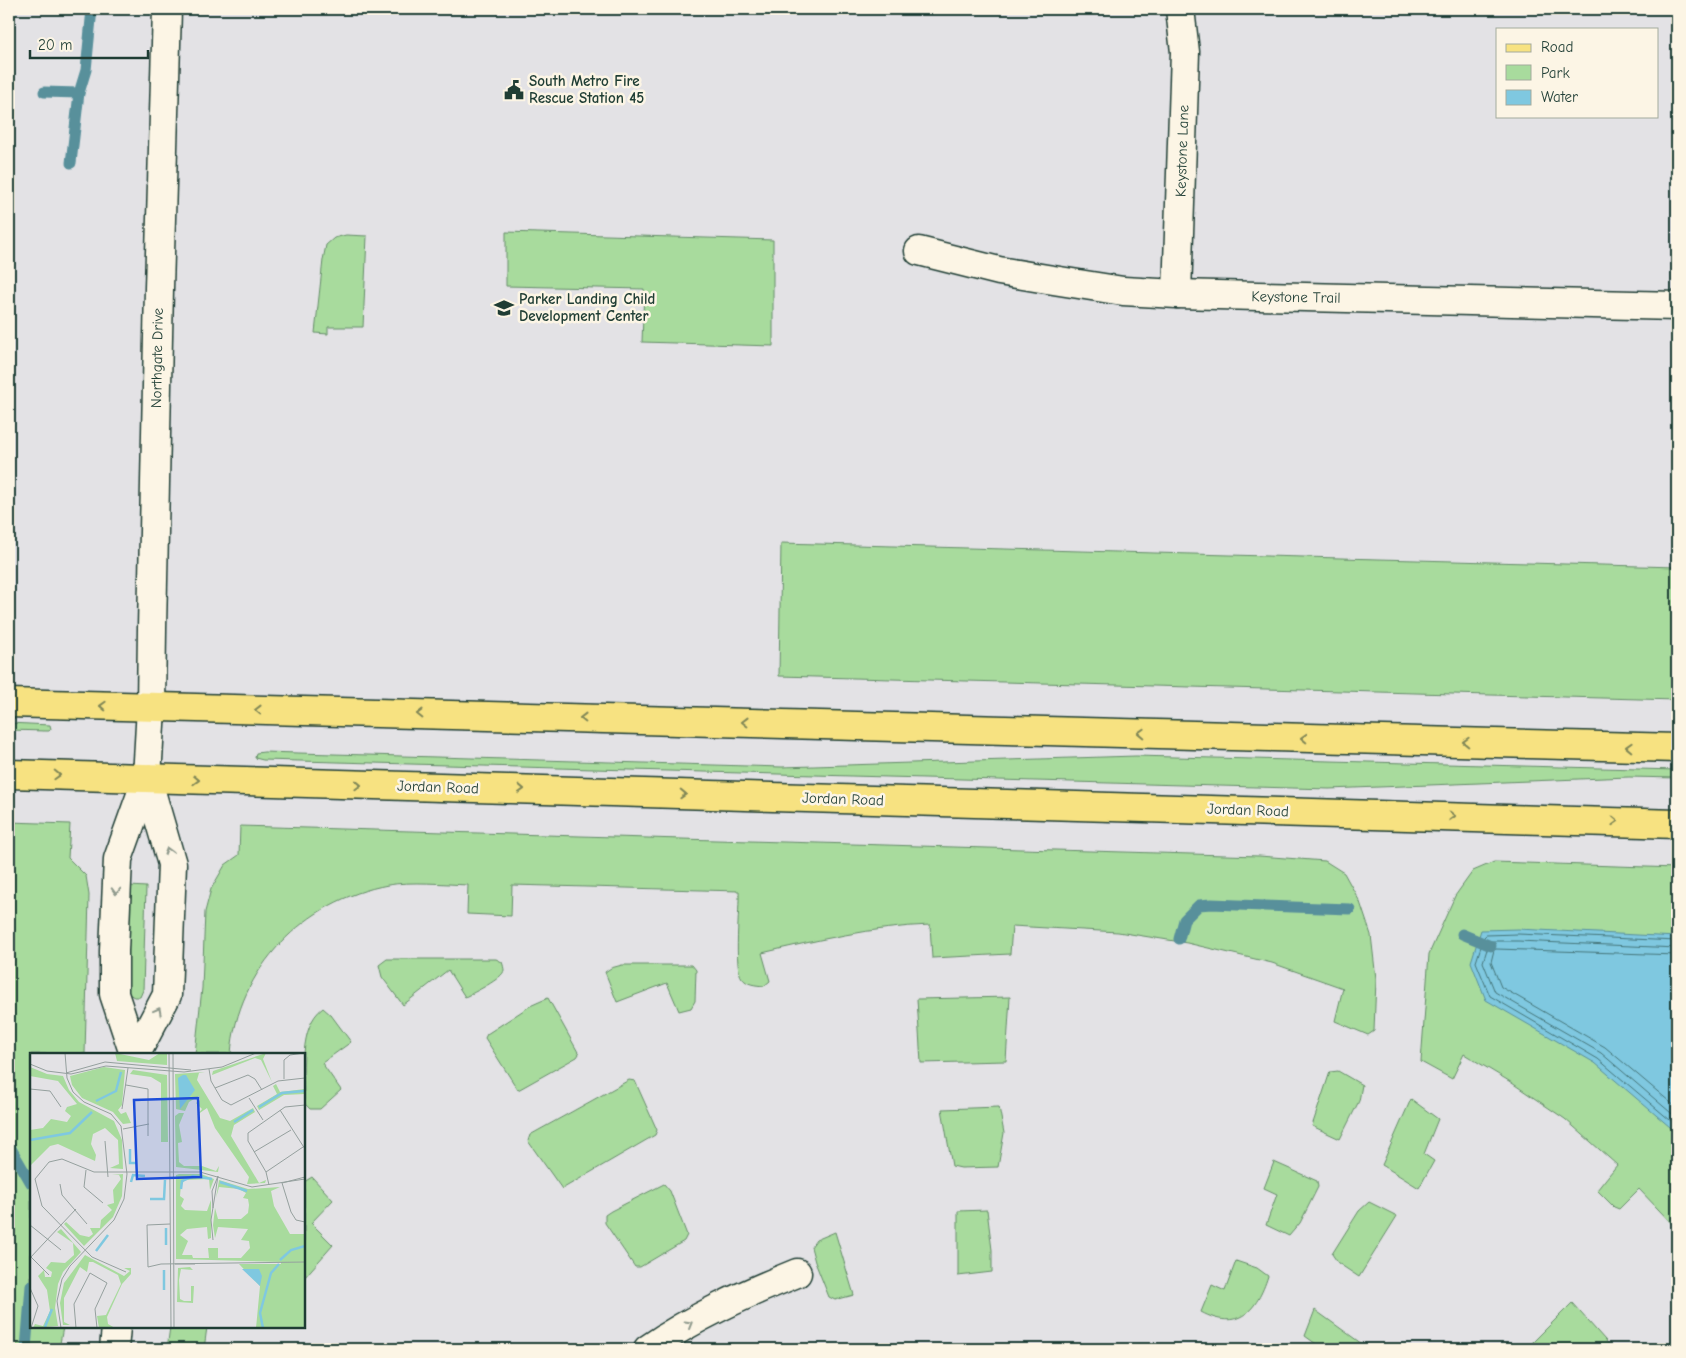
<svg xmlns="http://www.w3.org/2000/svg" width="1686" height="1358" viewBox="0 0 1686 1358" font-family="'Comic Neue',sans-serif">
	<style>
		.green { fill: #a8db9d; stroke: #648c68 }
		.water { fill: #7fc8e0; stroke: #59909b }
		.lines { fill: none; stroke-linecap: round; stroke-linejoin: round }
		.shore { stroke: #457579; stroke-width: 1 }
		.stream { stroke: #59909b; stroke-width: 11 }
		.minor-casing { stroke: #1f3d34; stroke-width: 31 }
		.major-casing { stroke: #1f3d34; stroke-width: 31 }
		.minor { stroke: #fcf5e5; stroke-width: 28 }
		.major { stroke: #f7e281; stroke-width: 28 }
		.oneway { stroke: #808757 }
		.oneway2 { stroke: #8e998c }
		.labels { text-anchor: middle; stroke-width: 5; stroke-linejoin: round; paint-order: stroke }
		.poi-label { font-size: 15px; font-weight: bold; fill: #1f3d34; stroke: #fcf5e5; text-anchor: start }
		.street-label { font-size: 15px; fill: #1f3d34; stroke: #fcf5e5 }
		.inset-river { fill: none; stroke: #7fc8e0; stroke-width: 2.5 }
		.inset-road { fill: none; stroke: #95a09e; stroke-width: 1 }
		.view { fill: #1d4ed8; fill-opacity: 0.15; stroke: #1d4ed8; stroke-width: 2.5 }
		.inset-edge { fill: none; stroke: #1f3d34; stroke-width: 2.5 }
	</style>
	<rect width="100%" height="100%" fill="#e3e2e5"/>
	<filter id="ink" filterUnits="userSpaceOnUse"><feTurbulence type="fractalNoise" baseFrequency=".02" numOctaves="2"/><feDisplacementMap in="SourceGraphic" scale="10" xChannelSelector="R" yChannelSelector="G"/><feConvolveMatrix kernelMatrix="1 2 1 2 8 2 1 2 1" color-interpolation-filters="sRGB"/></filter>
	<g filter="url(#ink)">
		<!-- green -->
		<g class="green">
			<path d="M 506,232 L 773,240 L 773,346 L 642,342 L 644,289 L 506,286 Z"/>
			<path d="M 346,235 L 367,236 L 363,327 L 328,327 L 328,334 L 315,333 L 323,260 L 326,245 L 334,238 Z"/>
			<path d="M 781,543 L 1677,567 L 1677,700 L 779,676 Z"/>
			<path d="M 9,723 L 50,725 L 51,729 L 49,731 L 45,731 L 9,730 Z"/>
			<path d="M 264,752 L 782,767 L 1136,756 L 1677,770 L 1677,778 L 1629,777 L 1329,789 L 263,760 L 255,758 L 256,753 Z"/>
			<path d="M 9,822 L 70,824 L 68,858 L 86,876 L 89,895 L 85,1054 L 31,1054 L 31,1327 L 63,1327 L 59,1349 L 9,1349 Z"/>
			<path d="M 240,826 L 1259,856 L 1325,861 L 1344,873 L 1360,902 L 1371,935 L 1376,979 L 1374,1031 L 1368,1035 L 1335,1021 L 1343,988 L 1272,963 L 1187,943 L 1118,932 L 1012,926 L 1010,954 L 932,958 L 930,925 C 873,927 818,940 762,953 L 770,981 L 764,986 C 756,985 747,985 742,978 C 733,967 740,908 739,891 L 512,885 L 511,916 L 467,914 L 468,885 C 445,884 410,881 388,885 C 305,900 237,969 231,1054 L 195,1054 L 202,988 L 205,912 L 211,889 L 225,865 L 239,855 Z"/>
			<path d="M 1494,862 L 1677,868 L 1677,1229 L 1639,1189 L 1619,1209 L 1614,1207 L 1597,1190 L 1617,1165 L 1565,1119 L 1509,1081 L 1464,1054 L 1452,1079 L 1421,1062 L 1429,954 L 1455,896 L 1473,871 Z"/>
			<path d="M 130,886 L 146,887 L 143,990 L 140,997 L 134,997 L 127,993 Z"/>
			<path d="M 387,959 L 496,959 L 502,962 C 503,964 504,969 504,970 C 504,978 473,993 465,997 L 448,970 L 403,1005 L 382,977 L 379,965 Z"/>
			<path d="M 622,965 L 692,965 L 696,970 L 695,1001 L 691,1008 L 679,1011 L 667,983 L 617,1002 L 605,972 L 611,968 Z"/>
			<path d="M 1010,997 L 1006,1061 L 921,1063 L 917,999 Z"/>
			<path d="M 548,998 L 579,1054 L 577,1057 L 518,1090 L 485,1038 L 487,1034 L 530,1006 Z"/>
			<path d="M 323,1008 L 331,1015 L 351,1042 L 322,1063 L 341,1090 L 320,1109 L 310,1109 L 304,1103 C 304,1076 298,1026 323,1008 Z"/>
			<path d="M 1338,1071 L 1362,1085 L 1359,1101 L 1340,1139 L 1312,1126 L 1330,1072 Z"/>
			<path d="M 629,1080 L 635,1081 L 657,1130 L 655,1135 L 562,1189 L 528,1141 L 530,1135 Z"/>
			<path d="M 1411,1099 L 1438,1119 L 1424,1154 L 1434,1161 L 1419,1188 L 1382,1165 Z"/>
			<path d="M 999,1107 L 1004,1133 L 998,1167 L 961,1168 L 952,1166 L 942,1109 Z"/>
			<path d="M 1274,1162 L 1317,1181 L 1318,1187 L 1300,1223 L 1289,1236 L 1266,1225 L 1277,1194 L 1264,1188 Z"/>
			<path d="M 312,1177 L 333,1200 L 311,1223 L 333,1245 L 304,1278 L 304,1182 Z"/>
			<path d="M 664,1184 L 670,1191 L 687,1235 L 684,1241 L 640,1267 L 635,1267 L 605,1223 L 605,1215 L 611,1211 Z"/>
			<path d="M 1369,1202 L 1397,1216 L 1359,1277 L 1338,1263 L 1332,1254 L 1359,1211 Z"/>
			<path d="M 987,1210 L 992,1250 L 992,1272 L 958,1276 L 958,1211 Z"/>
			<path d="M 835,1232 L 854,1295 L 835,1300 L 829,1297 L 815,1262 L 811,1247 L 816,1240 Z"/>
			<path d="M 1236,1261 L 1257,1268 L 1268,1276 C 1257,1311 1238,1332 1201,1312 L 1212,1285 L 1225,1291 Z"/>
			<path d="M 1572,1303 L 1613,1349 L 1526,1349 Z"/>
			<path d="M 1315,1310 L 1369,1349 L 1323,1349 L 1305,1336 Z"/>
			<path d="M 170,1327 L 207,1327 L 204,1349 L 167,1349 Z"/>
		</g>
		<!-- water -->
		<path class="water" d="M 1518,929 L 1677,937 L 1677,1133 L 1595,1063 L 1486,1000 L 1471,962 L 1481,930 Z"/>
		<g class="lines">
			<!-- shore -->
			<g class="shore">
				<path d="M 1677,941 L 1518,934 L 1486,935 L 1484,937 L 1476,962 L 1490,996 L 1598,1059 L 1677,1126"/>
				<path d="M 1677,948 L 1518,941 L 1491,941 L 1489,943 L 1483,962 L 1495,992 L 1601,1053 L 1677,1118"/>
				<path d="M 1677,955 L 1496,949 L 1494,950 L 1491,962 L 1501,987 L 1605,1047 L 1677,1108"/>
			</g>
			<!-- stream -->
			<g class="stream">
				<path d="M 44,92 L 79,93"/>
				<path d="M 71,163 L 79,93 L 86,70 L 92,9"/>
				<path d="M 1462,934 L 1491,946"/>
				<path d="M 1179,939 L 1184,920 L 1199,905 L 1211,904 L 1350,909"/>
				<path d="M 9,1145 L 31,1183"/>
				<path d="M 26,1349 L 31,1286"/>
			</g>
			<defs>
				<g id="minor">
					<path d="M 919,251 L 999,271 L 1047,279 L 1123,291 L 1177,294 L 1677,306"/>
					<path d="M 1177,294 L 1185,52 L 1180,9"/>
					<path d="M 134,1054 L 114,994 L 114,951 L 118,859 L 147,778 L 151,707 L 152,629 L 159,288 L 167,9"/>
					<path d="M 136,1054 L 167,995 L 172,864 L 147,778"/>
					<path d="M 114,1349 L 116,1327"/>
					<path d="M 648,1349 C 694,1317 745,1294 797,1273"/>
				</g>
				<g id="major">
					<path d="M 9,703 L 1677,748"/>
					<path d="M 9,774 L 1677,824"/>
				</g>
			</defs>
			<!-- minor casing -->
			<use href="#minor" class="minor-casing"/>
			<!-- major casing -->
			<use href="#major" class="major-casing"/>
			<!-- minor -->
			<use href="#minor" class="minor"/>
			<!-- major -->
			<use href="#major" class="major"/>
		</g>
		<!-- one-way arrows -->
		<defs><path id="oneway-chevron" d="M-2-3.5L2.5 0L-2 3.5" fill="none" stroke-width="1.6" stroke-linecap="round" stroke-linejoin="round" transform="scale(1.25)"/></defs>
		<g class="oneway">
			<use href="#oneway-chevron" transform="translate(103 706) rotate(-178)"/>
			<use href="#oneway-chevron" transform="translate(258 710) rotate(-179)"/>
			<use href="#oneway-chevron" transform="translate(420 714) rotate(-179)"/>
			<use href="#oneway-chevron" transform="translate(583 718) rotate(-179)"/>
			<use href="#oneway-chevron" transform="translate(745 722) rotate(-179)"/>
			<use href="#oneway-chevron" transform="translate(1141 733) rotate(-178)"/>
			<use href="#oneway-chevron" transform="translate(1304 738) rotate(-178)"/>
			<use href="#oneway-chevron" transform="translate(1466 742) rotate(-178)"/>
			<use href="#oneway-chevron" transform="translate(1629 747) rotate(-178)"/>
			<use href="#oneway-chevron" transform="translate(57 775) rotate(2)"/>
			<use href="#oneway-chevron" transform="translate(196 780) rotate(2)"/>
			<use href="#oneway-chevron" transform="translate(358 785) rotate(2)"/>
			<use href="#oneway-chevron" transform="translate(521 789) rotate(2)"/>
			<use href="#oneway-chevron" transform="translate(683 794) rotate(2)"/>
			<use href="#oneway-chevron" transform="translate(1452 816) rotate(2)"/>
			<use href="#oneway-chevron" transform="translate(1615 821) rotate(2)"/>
		</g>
		<g class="oneway2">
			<use href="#oneway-chevron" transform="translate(168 851) rotate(-106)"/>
			<use href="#oneway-chevron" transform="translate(116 891) rotate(92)"/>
			<use href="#oneway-chevron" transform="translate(158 1011) rotate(-62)"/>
			<use href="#oneway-chevron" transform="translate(689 1324) rotate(-30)"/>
		</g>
	</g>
	<!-- icons -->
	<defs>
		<symbol id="civic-bare" viewBox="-9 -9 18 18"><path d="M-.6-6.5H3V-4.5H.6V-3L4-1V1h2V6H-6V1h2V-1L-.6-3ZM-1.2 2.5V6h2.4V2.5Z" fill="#1f3d34" stroke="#fcf5e5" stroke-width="2.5" paint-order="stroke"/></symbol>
		<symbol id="school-bare" viewBox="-9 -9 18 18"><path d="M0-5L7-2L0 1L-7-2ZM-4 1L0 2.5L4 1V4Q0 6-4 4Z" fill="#1f3d34" stroke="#fcf5e5" stroke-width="2.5" paint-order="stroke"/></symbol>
	</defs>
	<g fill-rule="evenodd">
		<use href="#civic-bare" x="500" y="76" width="28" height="28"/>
		<use href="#school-bare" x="490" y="294" width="28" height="28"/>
	</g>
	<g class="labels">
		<!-- poi labels -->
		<g class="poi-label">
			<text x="529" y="86">South Metro Fire<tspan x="529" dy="17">Rescue Station 45</tspan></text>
			<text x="519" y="304">Parker Landing Child<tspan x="519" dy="17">Development Center</tspan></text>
		</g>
		<!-- street labels -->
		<g class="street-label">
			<text transform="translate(1182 151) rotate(-88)" y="5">Keystone Lane</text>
			<text transform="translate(1296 297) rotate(1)" y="5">Keystone Trail</text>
			<text transform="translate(157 358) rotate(-89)" y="5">Northgate Drive</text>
			<text transform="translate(438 787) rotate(2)" y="5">Jordan Road</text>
			<text transform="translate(843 799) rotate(2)" y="5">Jordan Road</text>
			<text transform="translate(1248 810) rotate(2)" y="5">Jordan Road</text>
		</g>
	</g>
	<!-- overview -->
	<g transform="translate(30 1053)">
		<rect width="275" height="275" fill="#e3e2e5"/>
		<path d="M 85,0 L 119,7 L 130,0 L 137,0 L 137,12 L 87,8 ZM 236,0 L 233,6 L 242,29 L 231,7 L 225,5 L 182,22 L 183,18 ZM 0,14 L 17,21 L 33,23 L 39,37 L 49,49 L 84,68 L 92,87 L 93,116 L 80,115 L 89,111 L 88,87 L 75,75 L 63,81 L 61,91 L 66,102 L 65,108 L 28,91 L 20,93 L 0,113 L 0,77 L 13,75 L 21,66 L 37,69 L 41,63 L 35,58 L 37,54 L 47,51 L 28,28 L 0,23 ZM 74,14 L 95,17 L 92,52 L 88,57 L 91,61 L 96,59 L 101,70 L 93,71 L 83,59 L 52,45 L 42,32 L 40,23 ZM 103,17 L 137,22 L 138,89 L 131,89 L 131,30 L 121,24 L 100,21 ZM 175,19 L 169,20 L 167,27 L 190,65 L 200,68 L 223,55 L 225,59 L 204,72 L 201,83 L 229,130 L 236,127 L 235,130 L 217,131 L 219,124 L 185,75 L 177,55 L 167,62 L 172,56 L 166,50 L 170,47 L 169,43 L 159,49 L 155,58 L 146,56 L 145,21 L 175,19 L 177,21 ZM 246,31 L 250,39 L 275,36 L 275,41 L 254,42 L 229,57 L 227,53 L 247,41 L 243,33 ZM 149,60 L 154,60 L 149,72 L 152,89 L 148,90 L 149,109 L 154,113 L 172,113 L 186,118 L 189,113 L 188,119 L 146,114 L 145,63 ZM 93,121 L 92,143 L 83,164 L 54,193 L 34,171 L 36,169 L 50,182 L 59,184 L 63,181 L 60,175 L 70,175 L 71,167 L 82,157 L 77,152 L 84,150 L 83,137 L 91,126 L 89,122 L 82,122 ZM 149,121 L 171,121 L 184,126 L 180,137 L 179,126 L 155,127 L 151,132 L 150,143 L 154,146 L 151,153 L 155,157 L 177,158 L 181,147 L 181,185 L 178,186 L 177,174 L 157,176 L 150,182 L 158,188 L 152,202 L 162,202 L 163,205 L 179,205 L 178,195 L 188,195 L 188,205 L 211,205 L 220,195 L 219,188 L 211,187 L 218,176 L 188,174 L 185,185 L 183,172 L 185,155 L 188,166 L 211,166 L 218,160 L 219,152 L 218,146 L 213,145 L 216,140 L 209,136 L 189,134 L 186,145 L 189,127 L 218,136 L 250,134 L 241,138 L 244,153 L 260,181 L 275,181 L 275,275 L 226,275 L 230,233 L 209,211 L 251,211 L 251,209 L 146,206 L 146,122 ZM 31,176 L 51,199 L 33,219 L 28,231 L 25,255 L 28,273 L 3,275 L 5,271 L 13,273 L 20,258 L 17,237 L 8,223 L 14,217 L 15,224 L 21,224 L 22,219 L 16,215 L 21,209 L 35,210 L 44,202 L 43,190 L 27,179 ZM 55,202 L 94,223 L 100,218 L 94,215 L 101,215 L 101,221 L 92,231 L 77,264 L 78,271 L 85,275 L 69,275 L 67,263 L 76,262 L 91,231 L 88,222 L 63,209 L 59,209 L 57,219 L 50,214 L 34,245 L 34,269 L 40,272 L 33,272 L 30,250 L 34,230 ZM 148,215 L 160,214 L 163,217 L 151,216 L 149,227 L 150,246 L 154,248 L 161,248 L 161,233 L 164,233 L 163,250 L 147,249 Z" fill="#a8db9d"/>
		<path d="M 153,22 L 156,22 L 165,37 L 150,56 L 148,25 ZM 212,216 L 229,216 L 232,223 L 230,233 Z" fill="#7fc8e0"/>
		<path class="inset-river" d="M 66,48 L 86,38 L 91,19M 229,54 L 252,40 L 274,38M 204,69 L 223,57M 0,87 L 40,80 L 62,59M 100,96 L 100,110 L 106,110M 101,129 L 103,122 L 115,123M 190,129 L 217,138M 151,136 L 152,128 L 163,123 L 182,126M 120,146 L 134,146 L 135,127M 136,175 L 136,192M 66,198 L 78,182M 250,207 L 261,197 L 275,193M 134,217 L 134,237M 15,274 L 22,256M 233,275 L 230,260 L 241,220 L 249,211"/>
		<path class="inset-road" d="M 139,0 L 141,275M 143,0 L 144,275M 0,11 L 17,18 L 41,21 L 76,13 L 154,19 L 192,14 L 226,0M 179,16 L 181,28 L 192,47 L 201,52 L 248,28 L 275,25M 36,20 L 75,9 L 161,17M 254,26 L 254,7 L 260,2 L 274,0M 96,32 L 118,36 L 118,83M 185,35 L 218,22 L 225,26 L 232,37M 0,36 L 20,38 L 31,54M 219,45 L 233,67M 92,56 L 98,15M 250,57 L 275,96M 93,76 L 119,71M 75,88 L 78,124M 224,99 L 261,77M 56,117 L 54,134 L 73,150M 236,119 L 273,94M 252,130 L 261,159 L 266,167 L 275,169M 252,130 L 275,124M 30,131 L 32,142 L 57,171M 239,132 L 236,119 L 218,88 L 218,80 L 255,54 L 275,52M 183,155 L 182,138 L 188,123M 140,171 L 117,172 L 118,214 L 131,211 L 275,209M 0,172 L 31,197M 183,187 L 181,167 L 188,123M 0,203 L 19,222M 0,205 L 46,156M 145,211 L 165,211M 96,219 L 62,204 L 12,153 L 5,126 L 19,109 L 32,106 L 64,119 L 170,119 L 222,134 L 275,126M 0,235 L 8,253 L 1,275M 31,275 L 27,248 L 32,226 L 40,213 L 84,167 L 94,146 L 97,121 L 91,73 L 81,61 L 54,49 L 43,39 L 37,25 L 35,0M 46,275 L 44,251 L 60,220 L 77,230 L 65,256 L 67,275"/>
		<path class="view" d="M 168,45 L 171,124 L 107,126 L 104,47 Z"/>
		<rect width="275" height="275" class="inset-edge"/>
	</g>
	<!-- margin -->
	<rect width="1686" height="1358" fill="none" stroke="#fcf5e5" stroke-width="30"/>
	<rect x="15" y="15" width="1656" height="1328" fill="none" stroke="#1f3d34" stroke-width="2" filter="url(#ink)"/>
	<!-- legend -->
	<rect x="1496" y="28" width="162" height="90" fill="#fcf5e5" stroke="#a4ab9e"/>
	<rect x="1506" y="44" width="25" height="8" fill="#f7e281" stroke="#a4ab9e"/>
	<text x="1541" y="52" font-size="15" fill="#1f3d34">Road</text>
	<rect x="1506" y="65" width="25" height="15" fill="#a8db9d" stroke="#a4ab9e"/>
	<text x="1541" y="78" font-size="15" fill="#1f3d34">Park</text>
	<rect x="1506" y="90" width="25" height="15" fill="#7fc8e0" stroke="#a4ab9e"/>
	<text x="1541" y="102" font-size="15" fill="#1f3d34">Water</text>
	<!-- scale -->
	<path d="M30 50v8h118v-8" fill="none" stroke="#1f3d34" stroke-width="2.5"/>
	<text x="38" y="50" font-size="15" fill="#1f3d34" stroke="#fcf5e5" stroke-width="4" paint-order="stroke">20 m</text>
</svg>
